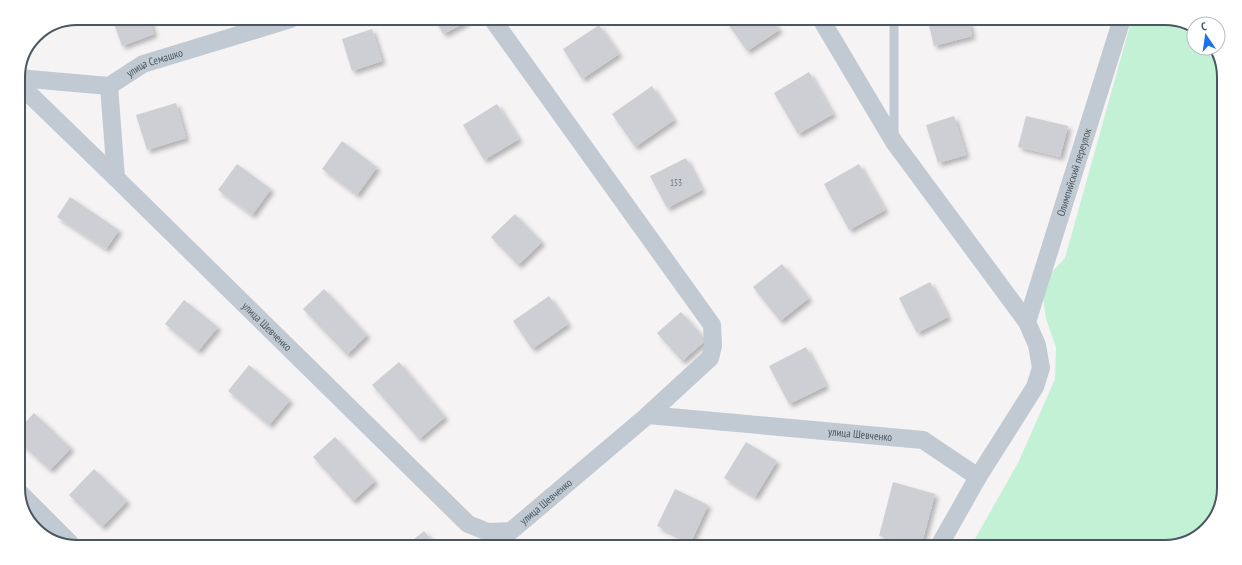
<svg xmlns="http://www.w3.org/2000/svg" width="1242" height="565" viewBox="0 0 1242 565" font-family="'PT Sans Narrow',sans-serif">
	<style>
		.green { fill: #c3f1d5 }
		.building { fill: #cdcfd5; filter: url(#shadow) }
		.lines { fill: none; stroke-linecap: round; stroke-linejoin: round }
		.service { stroke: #c1cad2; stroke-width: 9 }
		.minor { stroke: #c1cad2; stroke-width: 18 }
		.labels { text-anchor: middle; stroke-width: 3; stroke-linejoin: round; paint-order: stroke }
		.number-label { font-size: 9px; fill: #6b747e }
		.street-label { font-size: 11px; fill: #4a5661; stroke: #fff }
		.rim { fill: none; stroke: #4a5661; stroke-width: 2 }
	</style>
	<defs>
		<filter id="shadow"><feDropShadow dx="3.5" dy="3.5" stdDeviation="2" flood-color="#0004"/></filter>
	</defs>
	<rect width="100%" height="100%" fill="#f5f3f3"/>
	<!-- green -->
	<path class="green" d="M 1131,22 L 1188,23 L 1194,27 L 1194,48 L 1215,48 L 1224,73 L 1219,511 L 1198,537 L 1166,547 L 971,546 L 1019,461 L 1055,379 L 1056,347 L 1046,319 L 1043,296 L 1048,276 L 1065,258 Z"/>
	<!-- building -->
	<g class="building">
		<path d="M 112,18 L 149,18 L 154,34 L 122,46 Z"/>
		<path d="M 435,19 L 465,20 L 467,22 L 443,34 Z"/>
		<path d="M 726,21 L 773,21 L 779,30 L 747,51 Z"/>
		<path d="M 928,21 L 969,22 L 972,36 L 934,46 Z"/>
		<path d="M 599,25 L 619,54 L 582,79 L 563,49 Z"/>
		<path d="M 372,29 L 382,61 L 352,71 L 342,39 Z"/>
		<path d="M 809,72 L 833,114 L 798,134 L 774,93 Z"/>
		<path d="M 652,86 L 674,120 L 635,147 L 612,114 Z"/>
		<path d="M 176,103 L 186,138 L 147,150 L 136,115 Z"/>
		<path d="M 497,104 L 519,139 L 484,160 L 463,125 Z"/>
		<path d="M 954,116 L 966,155 L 938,163 L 926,125 Z"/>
		<path d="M 1026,116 L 1068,126 L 1060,157 L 1018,147 Z"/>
		<path d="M 342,141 L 377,167 L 357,195 L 322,169 Z"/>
		<path d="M 686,158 L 702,190 L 667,208 L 650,176 Z"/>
		<path d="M 237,164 L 271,189 L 252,215 L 218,190 Z"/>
		<path d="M 859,164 L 885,210 L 849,230 L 824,184 Z"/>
		<path d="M 70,197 L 119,230 L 106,249 L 57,217 Z"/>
		<path d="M 515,214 L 542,242 L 518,265 L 491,237 Z"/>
		<path d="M 782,264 L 809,298 L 780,321 L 753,287 Z"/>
		<path d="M 930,282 L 948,317 L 917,333 L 899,298 Z"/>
		<path d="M 324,289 L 367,335 L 347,355 L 303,309 Z"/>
		<path d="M 549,296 L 568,324 L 532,349 L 513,321 Z"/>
		<path d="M 184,300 L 218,327 L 198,351 L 165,324 Z"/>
		<path d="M 681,312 L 706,340 L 682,361 L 657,333 Z"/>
		<path d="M 806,347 L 826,386 L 789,404 L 769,366 Z"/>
		<path d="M 399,362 L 445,417 L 419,439 L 372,385 Z"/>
		<path d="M 249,365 L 290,400 L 269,425 L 228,391 Z"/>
		<path d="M 34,413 L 71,448 L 50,470 L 18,441 L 18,430 Z"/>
		<path d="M 335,437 L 375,481 L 353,501 L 313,457 Z"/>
		<path d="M 746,442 L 777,461 L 755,497 L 724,478 Z"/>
		<path d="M 94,469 L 127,501 L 102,527 L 69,495 Z"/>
		<path d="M 893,482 L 935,494 L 921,546 L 879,536 Z"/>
		<path d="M 675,489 L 708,505 L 691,542 L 657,526 Z"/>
		<path d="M 424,531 L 435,544 L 408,544 Z"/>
	</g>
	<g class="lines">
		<!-- service -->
		<path class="service" d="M 894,136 L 894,21"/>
		<!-- minor -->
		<g class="minor">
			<path d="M 493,20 L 712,325 L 713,346 L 710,358 L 648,415"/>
			<path d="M 822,21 L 894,142 L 1027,322 L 1037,345 L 1041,368 L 1035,387 L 978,477 L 939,546"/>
			<path id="s1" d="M 18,78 L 109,86 L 143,64 L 291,19"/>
			<path d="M 18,83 L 116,178"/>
			<path id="s2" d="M 109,86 L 116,178 L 468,524 L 488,532 L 511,531 L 648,415 L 923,440 L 978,477"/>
			<path id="s3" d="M 1027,322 L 1121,22"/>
			<path d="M 18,491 L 70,543"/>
		</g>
	</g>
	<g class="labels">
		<!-- number labels -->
		<g class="number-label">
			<text x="676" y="186">153</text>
		</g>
		<!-- street labels -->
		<g class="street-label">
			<text dy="4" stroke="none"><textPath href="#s1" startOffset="143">улица Семашко</textPath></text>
			<text dy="4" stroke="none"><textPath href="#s3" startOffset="157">Олимпийский переулок</textPath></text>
			<text dy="4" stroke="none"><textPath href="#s2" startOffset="304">улица Шевченко</textPath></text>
			<text dy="4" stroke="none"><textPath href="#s2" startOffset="1023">улица Шевченко</textPath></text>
			<text dy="4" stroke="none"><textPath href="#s2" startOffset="676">улица Шевченко</textPath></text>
		</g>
	</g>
	<!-- crop -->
	<path d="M0 0H1242V565H0ZM77 25H1165A52 52 0 0 1 1217 77V488A52 52 0 0 1 1165 540H77A52 52 0 0 1 25 488V77A52 52 0 0 1 77 25Z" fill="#fff" fill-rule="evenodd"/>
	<path class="rim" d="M77 25H1165A52 52 0 0 1 1217 77V488A52 52 0 0 1 1165 540H77A52 52 0 0 1 25 488V77A52 52 0 0 1 77 25Z"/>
	<!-- north arrow -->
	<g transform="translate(1206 36) rotate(347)"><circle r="19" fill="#ffffff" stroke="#b7bbc0"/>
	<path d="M0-3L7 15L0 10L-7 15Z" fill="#1a73e8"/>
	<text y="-6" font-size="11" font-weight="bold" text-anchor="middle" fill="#4a5661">С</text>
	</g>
</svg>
